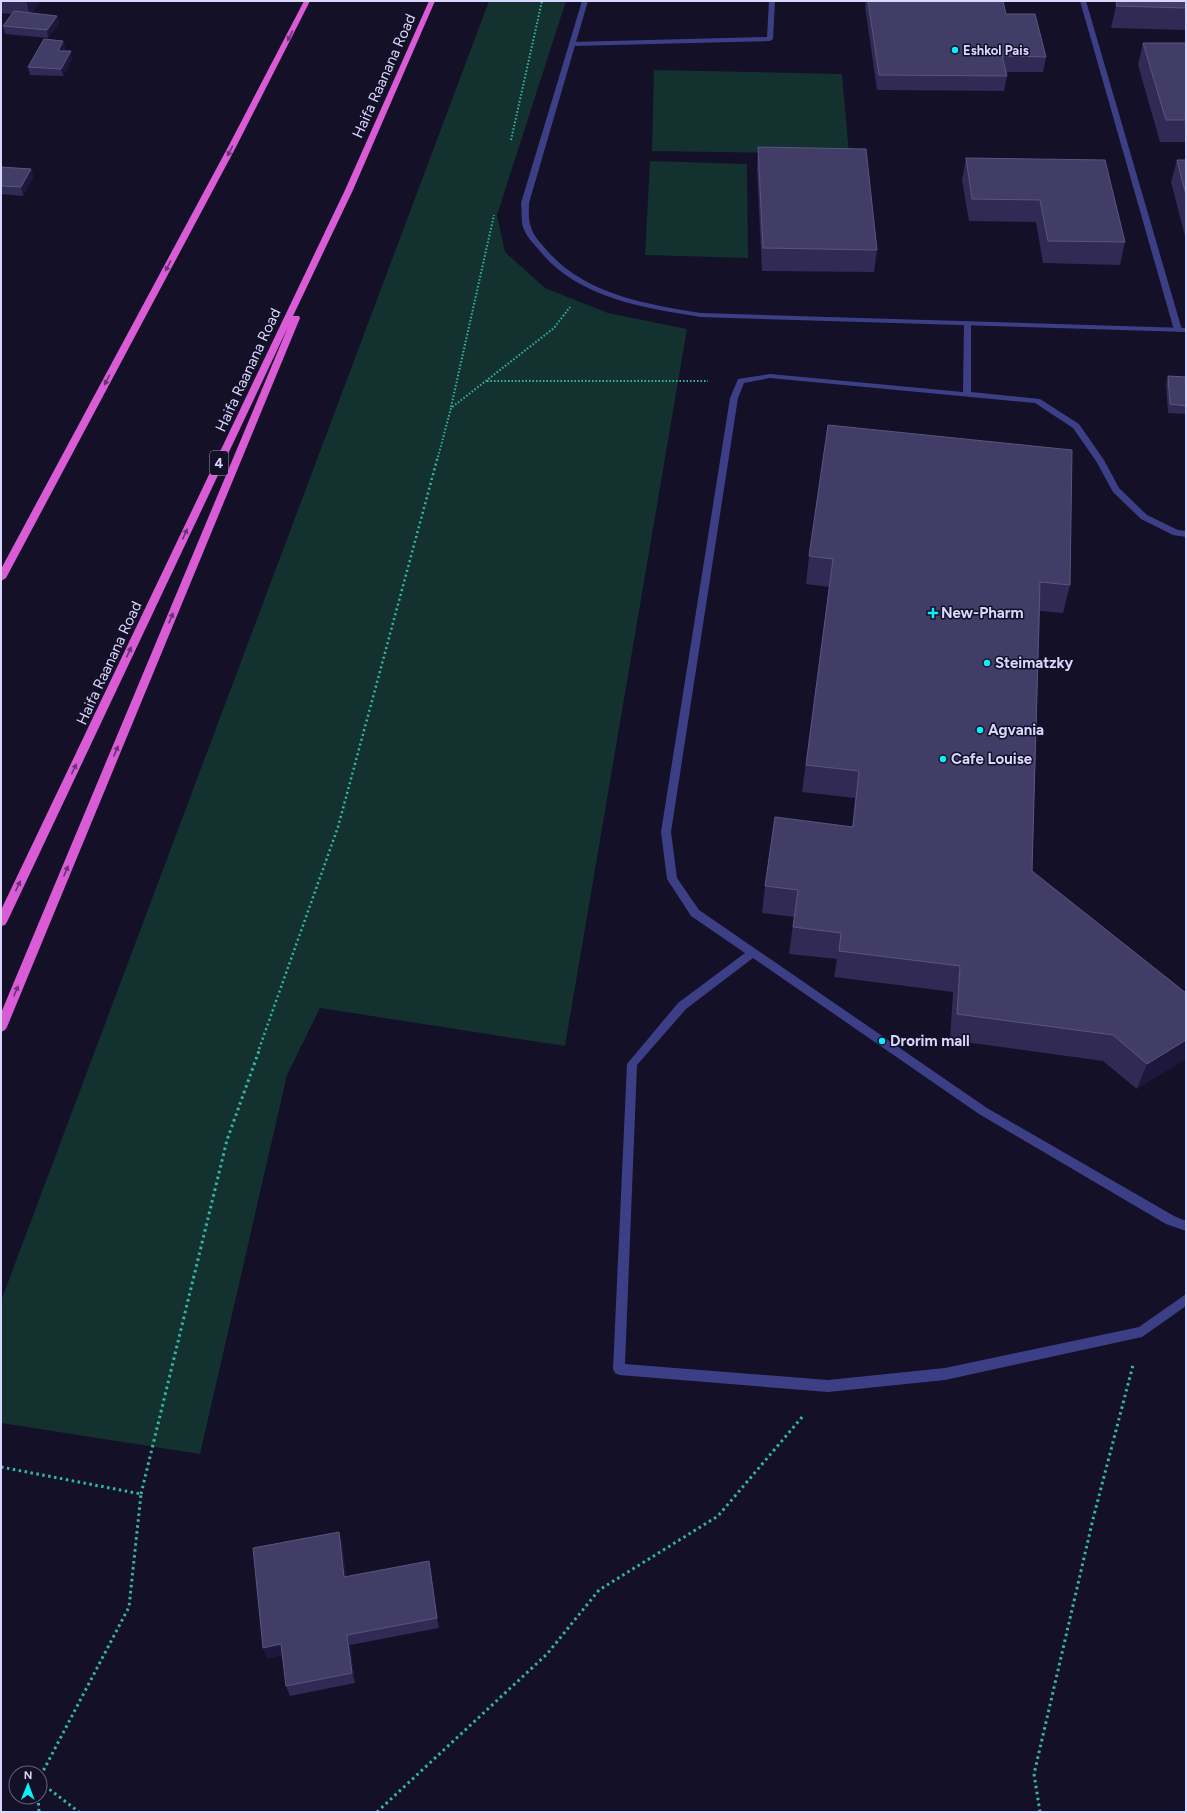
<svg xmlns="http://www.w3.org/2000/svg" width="1187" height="1813" viewBox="0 0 1187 1813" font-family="Figtree,sans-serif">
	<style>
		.green { fill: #13312e }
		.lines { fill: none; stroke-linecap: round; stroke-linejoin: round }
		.path-far2 { stroke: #33b7a6; stroke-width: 2; stroke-dasharray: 1.5 2; stroke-linecap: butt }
		.path-far1 { stroke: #33b7a6; stroke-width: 2.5; stroke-dasharray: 2 3; stroke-linecap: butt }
		.path { stroke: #33b7a6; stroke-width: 3; stroke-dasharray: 2.5 3.5; stroke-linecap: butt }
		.service { fill: #3c3f85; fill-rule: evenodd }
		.pedestrian { fill: #3c3f85; fill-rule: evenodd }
		.minor { fill: #3c3f85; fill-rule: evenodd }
		.trunk { fill: #d95bd6; fill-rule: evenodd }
		.wall { fill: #302a55 }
		.shaded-wall { fill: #1d183b }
		.building { fill: #423d67; stroke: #5a557f }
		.oneway { fill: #6c3276 }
		.poi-dot { fill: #08f1f9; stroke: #131027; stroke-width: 1.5 }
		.labels { text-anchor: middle; stroke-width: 3; stroke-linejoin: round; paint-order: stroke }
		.far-poi-label { font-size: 13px; font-weight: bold; fill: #d9d7fe; stroke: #131027; text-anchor: start }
		.shield { fill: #131027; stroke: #9e9bbe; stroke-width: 1 }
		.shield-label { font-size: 14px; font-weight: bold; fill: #d9d7fe }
		.street-label { font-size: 15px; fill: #d9d7fe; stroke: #131027 }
		.poi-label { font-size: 15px; font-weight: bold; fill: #d9d7fe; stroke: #131027; text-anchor: start }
	</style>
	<rect width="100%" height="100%" fill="#131027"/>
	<!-- green -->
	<g class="green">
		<path d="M 489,1 L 566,1 L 497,215 L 505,252 L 545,288 L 608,313 L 687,329 L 565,1046 L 320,1008 L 287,1075 L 200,1454 L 1,1423 L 1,1301 Z"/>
		<path d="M 654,70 L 842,74 L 849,154 L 652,151 Z"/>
		<path d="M 650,161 L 747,164 L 748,258 L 645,255 Z"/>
	</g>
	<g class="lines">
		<!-- path-far2 -->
		<g class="path-far2">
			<path d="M 511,140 L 542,1"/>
			<path d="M 487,381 L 708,381"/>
			<path d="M 451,407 L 494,215"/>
			<path d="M 438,457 L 451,408 L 554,328 L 570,307"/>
		</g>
		<!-- path-far1 -->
		<path class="path-far1" d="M 259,1049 L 338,827 L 438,456"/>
		<!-- path -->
		<g class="path">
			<path d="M 1,1467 L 141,1494 L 129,1607 L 40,1777"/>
			<path d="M 141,1494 L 227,1140 L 260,1048"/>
			<path d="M 40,1782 L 79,1812"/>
			<path d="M 38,1797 L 39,1812"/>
			<path d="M 377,1812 L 547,1654 L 599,1590 L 718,1516 L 803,1416"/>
			<path d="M 1040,1812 L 1034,1774 L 1093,1519 L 1133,1365"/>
		</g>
		<!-- service -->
		<g class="service">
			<path d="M 769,1 L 775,1 L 773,39 L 770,41 L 572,46 L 569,44 L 572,42 L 767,37 Z"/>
			<path d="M 964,321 L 967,321 L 971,323 L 971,392 L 1040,399 L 1079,424 L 1104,460 L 1119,488 L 1147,515 L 1178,530 L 1186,531 L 1186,537 L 1173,535 L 1141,519 L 1113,492 L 1096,461 L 1073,428 L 1035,403 L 770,378 L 744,383 L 738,398 L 671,832 L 677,878 L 699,910 L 987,1108 L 1174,1216 L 1186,1221 L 1186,1231 L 1166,1224 L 979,1114 L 753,958 L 686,1009 L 637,1065 L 625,1364 L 828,1380 L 945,1368 L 1139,1327 L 1186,1294 L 1186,1306 L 1142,1337 L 945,1380 L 828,1392 L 619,1375 L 615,1373 L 613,1369 L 627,1064 L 678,1003 L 745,953 L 691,916 L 667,879 L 661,832 L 730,398 L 738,379 L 770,374 L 963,392 Z"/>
		</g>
		<!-- pedestrian -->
		<path class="pedestrian" d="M 1080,1 L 1086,1 L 1182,330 L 1181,332 L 1178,332 L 1174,330 Z"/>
		<!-- minor -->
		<path class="minor" d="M 582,1 L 588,1 L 529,203 C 529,211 528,220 531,227 C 533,235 539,241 544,247 C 582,294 645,304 701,313 L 1186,328 L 1186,332 L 701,317 C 644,308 577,298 539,250 C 533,243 526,236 523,227 C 521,220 522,211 521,203 Z"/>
		<!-- trunk -->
		<g class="trunk">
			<path d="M 304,1 L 310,1 L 236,147 L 6,578 L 1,581 L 1,569 L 228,147 Z"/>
			<path d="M 429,1 L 435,1 L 353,190 L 293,316 L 299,316 L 300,318 L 7,1027 L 5,1030 L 1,1032 L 1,1013 L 288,327 L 7,922 L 5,925 L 1,926 L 1,910 L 345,190 Z"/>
		</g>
	</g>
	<!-- wall -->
	<g class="wall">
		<path d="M 1,1 L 40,1 L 32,13 L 57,16 L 59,23 L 48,38 L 5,34 L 3,26 L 12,14 L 1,13 Z"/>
		<path d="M 866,1 L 1003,1 L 1006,14 L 1046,57 L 1043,72 L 1006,72 L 1007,76 L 1004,91 L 877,90 L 865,6 Z"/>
		<path d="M 1186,1 L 1186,30 L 1111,28 L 1116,6 Z"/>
		<path d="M 63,41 L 65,48 L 64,51 L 72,59 L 63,76 L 30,75 L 28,67 Z"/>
		<path d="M 1143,43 L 1186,43 L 1186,142 L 1160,142 L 1138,65 Z"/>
		<path d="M 758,147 L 877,250 L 874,272 L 762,271 L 757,170 Z"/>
		<path d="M 966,158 L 1125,242 L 1120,265 L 1043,263 L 1036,222 L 969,221 L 962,180 Z"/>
		<path d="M 1177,160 L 1186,160 L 1186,240 L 1171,182 Z"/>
		<path d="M 1,167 L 31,169 L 33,177 L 23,196 L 1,194 Z"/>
		<path d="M 1168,376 L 1186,377 L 1186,414 L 1168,413 L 1166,384 Z"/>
		<path d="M 809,556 L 1070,585 L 1063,613 L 1040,611 L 1032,871 L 1186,993 L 1137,1089 L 1103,1061 L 950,1040 L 953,992 L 834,977 L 837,959 L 789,954 L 794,917 L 762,913 L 765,886 L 852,827 L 855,798 L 802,792 L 829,587 L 806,584 Z"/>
		<path d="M 342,1543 L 346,1577 L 429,1561 L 439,1628 L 350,1645 L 355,1683 L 290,1696 L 286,1686 L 282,1655 L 267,1658 Z"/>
	</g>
	<!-- shaded-wall -->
	<g class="shaded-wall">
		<path d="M 26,1 L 40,1 L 30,16 Z"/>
		<path d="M 57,16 L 59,23 L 48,38 L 47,30 Z"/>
		<path d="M 63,41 L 65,48 L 59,58 L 58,51 Z"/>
		<path d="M 71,51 L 72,59 L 63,76 L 61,69 Z"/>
		<path d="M 31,169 L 33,177 L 23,196 L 21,187 Z"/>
		<path d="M 1186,1040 L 1186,1059 L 1137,1089 L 1147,1064 Z"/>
		<path d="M 339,1532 L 342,1543 L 347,1587 L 344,1577 Z"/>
		<path d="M 429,1561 L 431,1572 L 439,1628 L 437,1618 Z"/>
		<path d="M 347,1635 L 350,1645 L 355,1683 L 352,1673 Z"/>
		<path d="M 281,1644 L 285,1654 L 267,1658 L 263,1648 Z"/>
	</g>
	<!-- building -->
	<g class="building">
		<path d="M 868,1 L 1003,1 L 1006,14 L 1035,14 L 1046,57 L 1002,56 L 1007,76 L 879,75 Z"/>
		<path d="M 1117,1 L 1186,1 L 1186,8 L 1116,6 Z"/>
		<path d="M 14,11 L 57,16 L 47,30 L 3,26 Z"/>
		<path d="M 44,39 L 63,41 L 58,51 L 71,51 L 61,69 L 28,67 Z"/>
		<path d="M 1143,43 L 1186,43 L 1186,120 L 1166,120 Z"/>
		<path d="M 758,147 L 866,149 L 877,250 L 763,248 Z"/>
		<path d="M 966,158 L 1105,160 L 1125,242 L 1048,241 L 1040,200 L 972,199 Z"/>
		<path d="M 1177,160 L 1186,160 L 1186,195 Z"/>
		<path d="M 1,167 L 31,169 L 21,187 L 1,186 Z"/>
		<path d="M 1168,376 L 1186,377 L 1186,406 L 1170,404 Z"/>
		<path d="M 828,425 L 1072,450 L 1070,585 L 1040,582 L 1032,871 L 1186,993 L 1186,1040 L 1147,1064 L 1113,1035 L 957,1014 L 960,966 L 839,951 L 841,933 L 793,927 L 798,890 L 765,886 L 775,817 L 853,827 L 859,771 L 806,765 L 833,559 L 809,556 Z"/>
		<path d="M 339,1532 L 344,1577 L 429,1561 L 437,1618 L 347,1635 L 352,1673 L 286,1686 L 281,1644 L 263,1648 L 253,1548 Z"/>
	</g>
	<!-- one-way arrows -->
	<defs><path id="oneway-solid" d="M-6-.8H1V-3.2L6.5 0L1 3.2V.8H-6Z"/></defs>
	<g class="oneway">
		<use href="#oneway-solid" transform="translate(290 36) rotate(117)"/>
		<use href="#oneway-solid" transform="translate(230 151) rotate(118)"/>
		<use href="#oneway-solid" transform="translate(168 266) rotate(118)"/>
		<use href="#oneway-solid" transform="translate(107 380) rotate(118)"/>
		<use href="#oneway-solid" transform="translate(185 534) rotate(-65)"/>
		<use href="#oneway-solid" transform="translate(171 618) rotate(-67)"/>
		<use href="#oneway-solid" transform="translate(129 652) rotate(-65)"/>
		<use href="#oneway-solid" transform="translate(116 751) rotate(-67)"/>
		<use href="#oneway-solid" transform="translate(74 769) rotate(-65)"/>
		<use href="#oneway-solid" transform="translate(66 871) rotate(-67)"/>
		<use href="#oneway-solid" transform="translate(18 886) rotate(-65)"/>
		<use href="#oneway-solid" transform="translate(16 991) rotate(-67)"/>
	</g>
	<!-- markers -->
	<g class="poi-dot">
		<circle cx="955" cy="50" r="4"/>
		<path d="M931 607h4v4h4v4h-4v4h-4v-4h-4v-4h4z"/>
		<circle cx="987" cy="663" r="4"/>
		<circle cx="980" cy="730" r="4"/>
		<circle cx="943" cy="759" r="4"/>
		<circle cx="882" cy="1041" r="4"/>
	</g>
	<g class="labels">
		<!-- far-poi labels -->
		<g class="far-poi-label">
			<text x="963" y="55">Eshkol Pais</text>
		</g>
		<!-- shield labels -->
		<rect class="shield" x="210" y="451" width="18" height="24" rx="3"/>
		<g class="shield-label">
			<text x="219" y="468">4</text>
		</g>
		<!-- street labels -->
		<g class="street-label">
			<text transform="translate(384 76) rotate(-66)" y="5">Haifa Raanana Road</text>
			<text transform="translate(248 370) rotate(-65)" y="5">Haifa Raanana Road</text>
			<text transform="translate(109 663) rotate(-65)" y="5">Haifa Raanana Road</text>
		</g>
		<!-- poi labels -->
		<g class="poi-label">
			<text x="941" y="618">New-Pharm</text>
			<text x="995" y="668">Steimatzky</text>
			<text x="988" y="735">Agvania</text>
			<text x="951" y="764">Cafe Louise</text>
			<text x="890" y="1046">Drorim mall</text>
		</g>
	</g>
	<!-- border -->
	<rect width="1187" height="1813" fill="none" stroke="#d9d7fe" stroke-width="4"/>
	<!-- north arrow -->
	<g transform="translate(28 1785) rotate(1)"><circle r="19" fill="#131027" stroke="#62607d"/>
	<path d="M0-3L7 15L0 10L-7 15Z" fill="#08f1f9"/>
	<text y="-6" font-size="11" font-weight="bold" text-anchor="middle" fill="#d9d7fe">N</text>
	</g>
</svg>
